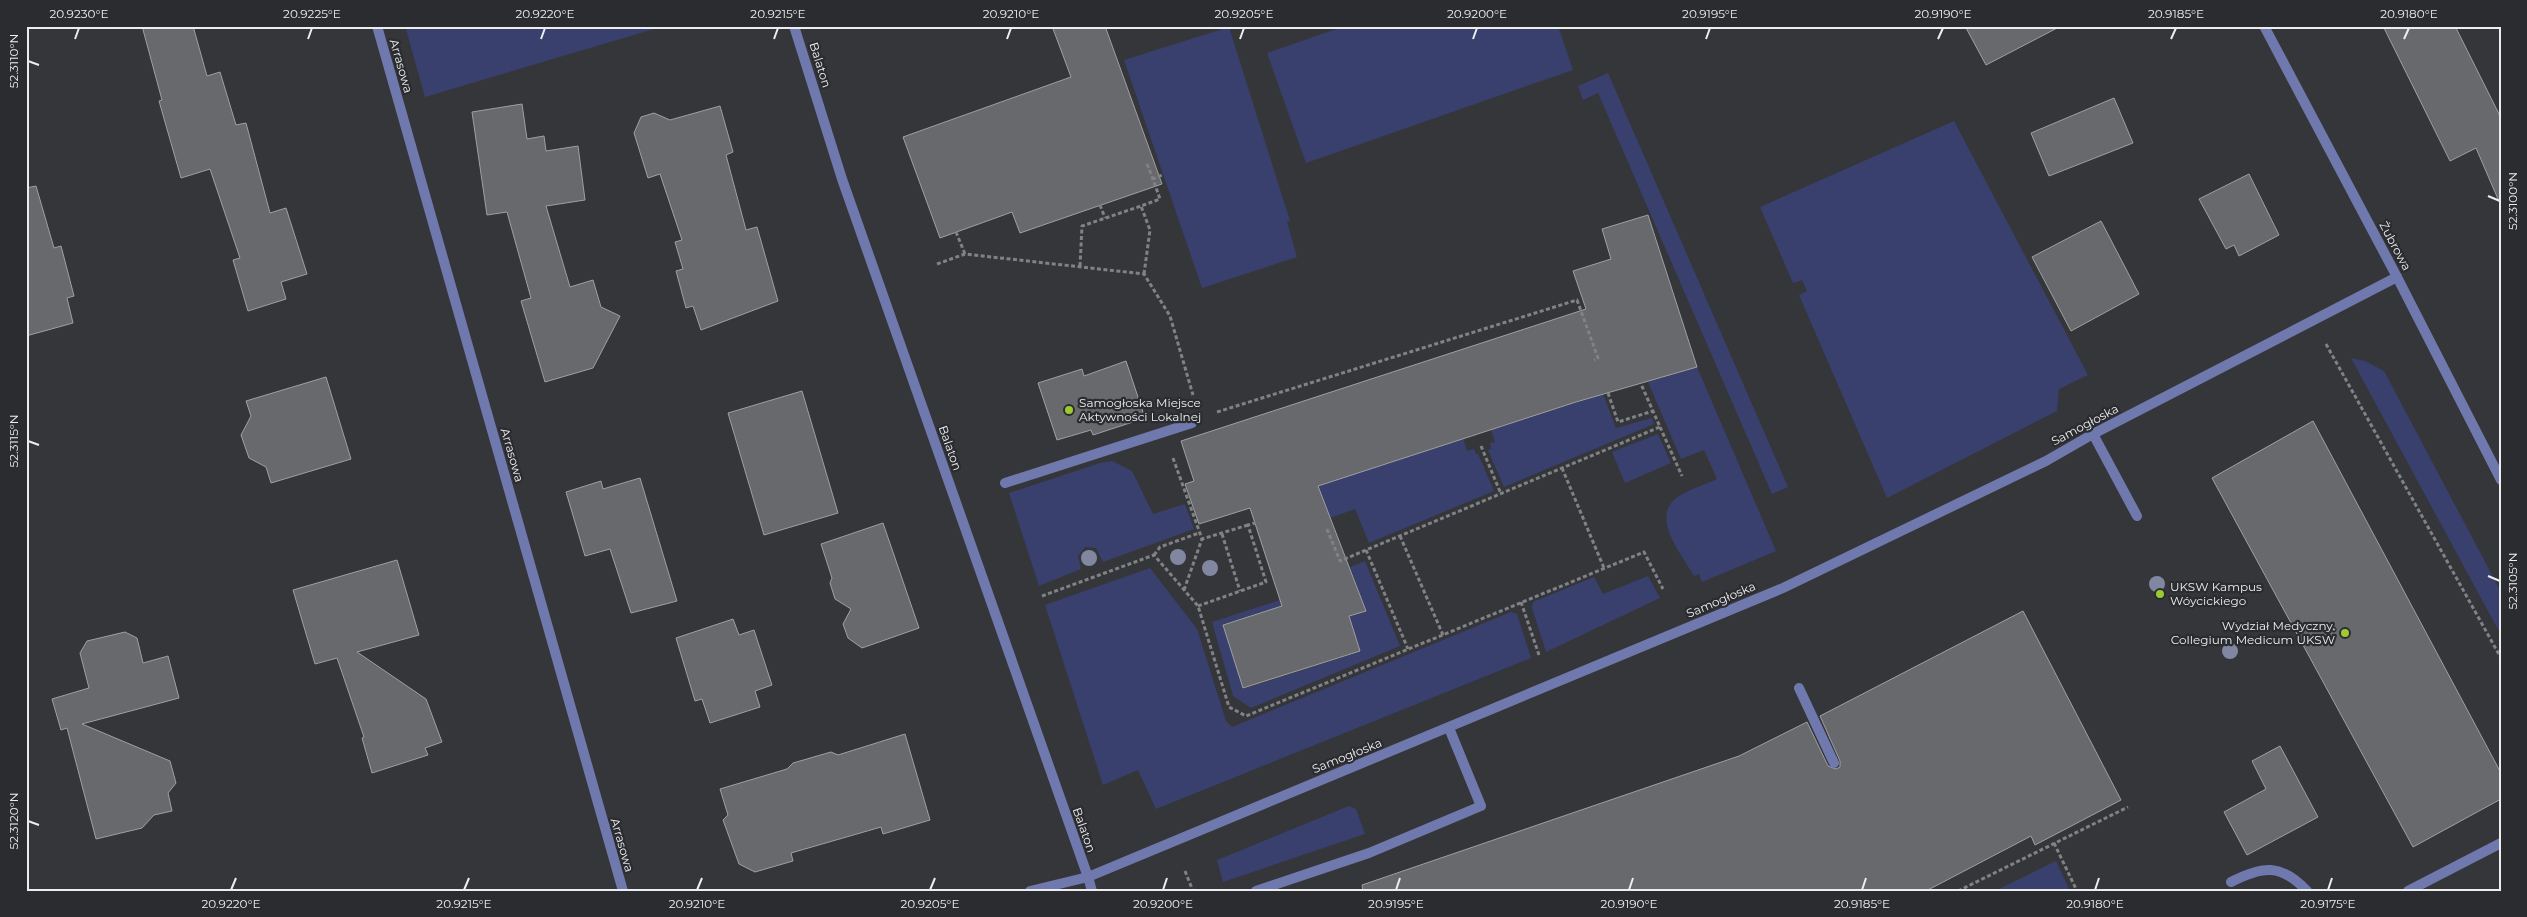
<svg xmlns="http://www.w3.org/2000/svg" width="2527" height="917" viewBox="0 0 2527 917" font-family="Montserrat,sans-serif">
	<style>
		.green { fill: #39406d }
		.building { fill: #68696d; stroke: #9fa0a5 }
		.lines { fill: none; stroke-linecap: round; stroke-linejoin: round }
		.path { stroke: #818285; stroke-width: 3; stroke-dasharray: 4 2.5; stroke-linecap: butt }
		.service { stroke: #6f79ad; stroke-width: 10 }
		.pedestrian { stroke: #6f79ad; stroke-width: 10 }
		.minor { stroke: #6f79ad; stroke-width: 10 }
		.tertiary { stroke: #6f79ad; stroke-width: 10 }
		.tree { fill: #8187a0 }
		.ticks { fill: none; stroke: #ededf0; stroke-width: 2 }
		.poi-dot { fill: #9dca30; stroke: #2b2c30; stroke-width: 2 }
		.labels { text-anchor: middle; stroke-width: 4.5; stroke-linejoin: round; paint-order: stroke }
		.street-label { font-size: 12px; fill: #ededf0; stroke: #2b2c30 }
		.poi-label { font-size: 12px; fill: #ededf0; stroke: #2b2c30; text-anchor: start }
		.neatline { fill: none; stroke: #ededf0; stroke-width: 2 }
		.ticks-label { font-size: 12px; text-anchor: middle; fill: #ededf0 }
	</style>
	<rect width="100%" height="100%" fill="#35363a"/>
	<!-- green -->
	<g class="green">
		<path d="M 405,26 L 664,26 L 425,97 Z"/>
		<path d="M 1345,26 L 1558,26 L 1573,70 L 1306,163 L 1267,53 Z"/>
		<path d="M 1229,27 L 1290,221 L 1287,222 L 1297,257 L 1202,288 L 1124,60 Z"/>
		<path d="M 1608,73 L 1788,487 L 1772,494 L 1598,93 L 1583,100 L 1578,86 Z"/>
		<path d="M 1954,121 L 2088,375 L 2059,389 L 2057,411 L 1887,498 L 1799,295 L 1807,291 L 1802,280 L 1793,283 L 1760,207 Z"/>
		<path d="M 2351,358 L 2365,361 L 2384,371 L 2501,592 L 2501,635 Z"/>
		<path d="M 1697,367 L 1776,551 L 1702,582 L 1699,574 L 1694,576 C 1681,553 1647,514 1681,495 C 1692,488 1705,485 1717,479 L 1704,450 L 1681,459 L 1648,382 Z"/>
		<path d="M 1603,394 L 1616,428 L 1652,418 L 1654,424 L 1504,487 L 1488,450 L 1491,449 L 1490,443 L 1495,442 L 1491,430 Z"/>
		<path d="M 1658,434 L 1671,463 L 1625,483 L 1612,452 Z"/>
		<path d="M 1463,438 L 1467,451 L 1474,449 L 1476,454 L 1478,454 L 1494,491 L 1369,543 L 1355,509 L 1330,518 L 1317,486 Z"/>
		<path d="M 1112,461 L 1132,471 L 1153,514 L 1185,504 L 1194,529 L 1103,562 L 1096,548 L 1085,547 L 1078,556 L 1081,569 L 1039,586 L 1009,493 L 1100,463 Z"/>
		<path d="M 1365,561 L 1400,646 L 1251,708 L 1233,696 L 1212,622 L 1280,600 L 1282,606 L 1223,624 L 1243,689 L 1359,652 L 1349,616 L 1366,610 L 1350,567 Z"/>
		<path d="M 1150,568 L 1197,629 L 1226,721 L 1232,727 L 1511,612 L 1517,614 L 1531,658 L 1156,809 L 1138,770 L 1103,785 L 1045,605 Z"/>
		<path d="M 1648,576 L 1660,598 L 1546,652 L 1532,608 L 1533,602 L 1594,577 L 1603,594 Z"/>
		<path d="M 1349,806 L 1356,809 L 1365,834 L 1223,882 L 1217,860 Z"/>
		<path d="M 2056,861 L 2070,891 L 1995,891 Z"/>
	</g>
	<!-- building -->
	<g class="building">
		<path d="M 142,26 L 193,26 L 207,76 L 220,72 L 236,125 L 246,123 L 270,213 L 286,208 L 307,274 L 281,282 L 286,299 L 248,311 L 233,260 L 240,258 L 210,169 L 181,178 L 159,101 L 162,100 Z"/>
		<path d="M 1052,26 L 1105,26 L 1162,184 L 1020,233 L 1012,212 L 940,238 L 903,137 L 1071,77 Z"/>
		<path d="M 1965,26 L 2061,26 L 1986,65 Z"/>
		<path d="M 2383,26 L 2455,26 L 2501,118 L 2501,206 L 2476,148 L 2450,161 Z"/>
		<path d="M 2114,98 L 2133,143 L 2049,176 L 2031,133 Z"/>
		<path d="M 522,104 L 527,139 L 544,136 L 546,151 L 578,146 L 585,200 L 546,206 L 570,287 L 593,280 L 601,307 L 620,316 L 593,368 L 545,382 L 521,301 L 531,298 L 507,212 L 487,215 L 472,112 Z"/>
		<path d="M 720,106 L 733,152 L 726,155 L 746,230 L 757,227 L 778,301 L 701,330 L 693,306 L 686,308 L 676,271 L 683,269 L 675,242 L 682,240 L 660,174 L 648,178 L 634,133 L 641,117 L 654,113 L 670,120 Z"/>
		<path d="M 2249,174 L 2279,235 L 2239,256 L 2234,245 L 2226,249 L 2199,199 Z"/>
		<path d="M 36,186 L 54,248 L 61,246 L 74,296 L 67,298 L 73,323 L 26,336 L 26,188 Z"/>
		<path d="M 1648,215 L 1697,367 L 1576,402 L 1318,486 L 1366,611 L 1349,616 L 1360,651 L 1243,688 L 1223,625 L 1282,606 L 1250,508 L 1199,524 L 1185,484 L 1194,481 L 1181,441 L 1586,309 L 1573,271 L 1611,259 L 1602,229 Z"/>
		<path d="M 2101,221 L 2139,294 L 2071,331 L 2032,257 Z"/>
		<path d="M 1126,361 L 1145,418 L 1093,435 L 1091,430 L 1057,440 L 1038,383 L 1082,369 L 1084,376 Z"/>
		<path d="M 326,377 L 351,459 L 271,483 L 266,467 L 249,458 L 241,435 L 251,416 L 246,401 Z"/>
		<path d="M 802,391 L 838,513 L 764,535 L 728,413 Z"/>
		<path d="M 2313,421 L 2501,773 L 2501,799 L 2413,847 L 2212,478 Z"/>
		<path d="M 640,478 L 677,601 L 631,613 L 610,549 L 585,556 L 566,492 L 601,481 L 603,489 Z"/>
		<path d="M 883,523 L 919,628 L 862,648 L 848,638 L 843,624 L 851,609 L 835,599 L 830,583 L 832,578 L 821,544 Z"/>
		<path d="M 397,560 L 419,635 L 357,652 L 426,699 L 442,742 L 425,748 L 428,755 L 372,773 L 362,738 L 364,737 L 337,658 L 315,664 L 293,590 Z"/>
		<path d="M 2023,611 L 2121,800 L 2035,845 L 2031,836 L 1926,891 L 1363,891 L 1362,885 L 1739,756 L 1807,722 L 1828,766 L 1836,769 L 1840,767 L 1840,761 L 1820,716 Z"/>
		<path d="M 733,619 L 739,635 L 754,630 L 772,685 L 755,691 L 760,707 L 710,723 L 702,699 L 695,701 L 676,638 Z"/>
		<path d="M 125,632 L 137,638 L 143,663 L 168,656 L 179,698 L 82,724 L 170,761 L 176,783 L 168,793 L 172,811 L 154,815 L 142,828 L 96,839 L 67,728 L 61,730 L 52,699 L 89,688 L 80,653 L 87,641 Z"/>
		<path d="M 905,734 L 930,820 L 883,834 L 881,827 L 791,853 L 793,861 L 755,872 L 739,864 L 723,820 L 728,815 L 720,789 L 787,769 L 793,763 L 831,752 L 838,755 Z"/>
		<path d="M 2280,746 L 2318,817 L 2247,855 L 2224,812 L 2266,789 L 2252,761 Z"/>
	</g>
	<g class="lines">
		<!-- path -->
		<g class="path">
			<path d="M 1147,164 L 1153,179"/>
			<path d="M 1100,205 L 1105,218"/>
			<path d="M 956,232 L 965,254"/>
			<path d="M 937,264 L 965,254 L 1144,274 L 1170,316 L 1193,395"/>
			<path d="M 1080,266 L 1082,226 L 1141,206"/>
			<path d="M 1144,274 L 1150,230 L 1141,206 L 1160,199 L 1153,179 L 1162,175"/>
			<path d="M 2326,344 L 2501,658"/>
			<path d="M 1608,393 L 1618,422 L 1653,411"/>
			<path d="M 1217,412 L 1577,300 L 1598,358 L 1594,360"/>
			<path d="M 1660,427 L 1682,476"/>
			<path d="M 1481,446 L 1501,494"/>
			<path d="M 1173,458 L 1202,539 L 1248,525"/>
			<path d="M 1562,468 L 1604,568"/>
			<path d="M 1327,529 L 1340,561 L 1660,427 L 1641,384"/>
			<path d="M 1222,534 L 1240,591"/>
			<path d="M 1400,536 L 1443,635"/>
			<path d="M 1366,550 L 1408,649"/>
			<path d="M 1154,555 L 1160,547 L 1199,533"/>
			<path d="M 1184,590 L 1202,539"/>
			<path d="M 1042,596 L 1154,555 L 1198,606 L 1229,707 L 1246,716 L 1644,552 L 1663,589"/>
			<path d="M 1521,602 L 1539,655"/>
			<path d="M 1198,606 L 1266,582 L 1248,525 L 1255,523"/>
			<path d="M 2054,843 L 2077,891"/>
			<path d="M 1185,871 L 1193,891"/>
			<path d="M 1958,891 L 2128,807"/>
		</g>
		<!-- service -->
		<g class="service">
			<path d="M 2093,434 L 2137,516"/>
			<path d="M 1799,688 L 1834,763"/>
			<path d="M 1088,877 L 1092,891"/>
			<path d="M 2231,882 C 2262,866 2281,863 2307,891"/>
			<path d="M 1256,891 L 1369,853 L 1481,806 L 1449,728"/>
			<path d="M 2408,891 L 2501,843"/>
		</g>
		<!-- pedestrian -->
		<path class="pedestrian" d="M 1005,483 L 1192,423"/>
		<!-- minor -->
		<g class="minor">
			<path d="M 377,26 L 623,891"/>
			<path d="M 794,26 L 842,179 L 1088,877"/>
			<path d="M 1030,891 L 1088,877 L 1783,588 L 2046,461 L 2093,434 L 2397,277"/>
		</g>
		<!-- tertiary -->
		<path class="tertiary" d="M 2264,26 L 2397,277 L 2501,480"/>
	</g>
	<!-- trees -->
	<g class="tree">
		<circle cx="1178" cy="557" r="8"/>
		<circle cx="1089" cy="558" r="8"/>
		<circle cx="1210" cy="568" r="8"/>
		<circle cx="2157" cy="584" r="8"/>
		<circle cx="2230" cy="651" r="8"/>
	</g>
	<!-- ticks -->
	<path class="ticks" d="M 75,39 L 79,28M 308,39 L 312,28M 541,39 L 545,28M 774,39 L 778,28M 1007,39 L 1011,28M 1240,39 L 1244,28M 1473,39 L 1477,28M 1706,39 L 1710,28M 1938,39 L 1943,28M 2171,39 L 2176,28M 2404,39 L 2409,28M 28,61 L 39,65M 2488,196 L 2500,201M 28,441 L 39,445M 2488,576 L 2500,581M 28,821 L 39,825M 231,890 L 236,878M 464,890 L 469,878M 697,890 L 702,878M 930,890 L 935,878M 1163,890 L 1167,878M 1396,890 L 1400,878M 1629,890 L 1633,878M 1862,890 L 1866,878M 2095,890 L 2099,878M 2328,890 L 2332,878"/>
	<!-- markers -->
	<g class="poi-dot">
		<circle cx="1069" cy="410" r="5"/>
		<circle cx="2160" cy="594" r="5"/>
		<circle cx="2345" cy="633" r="5"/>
	</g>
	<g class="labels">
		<!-- street labels -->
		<g class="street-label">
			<text transform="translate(820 65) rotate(73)" y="4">Balaton</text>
			<text transform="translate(401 66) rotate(74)" y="4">Arrasowa</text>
			<text transform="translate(2395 246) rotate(62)" y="4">Żubrowa</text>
			<text transform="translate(2085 425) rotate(-28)" y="4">Samogłoska</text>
			<text transform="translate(950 448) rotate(71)" y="4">Balaton</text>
			<text transform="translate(512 455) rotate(74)" y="4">Arrasowa</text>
			<text transform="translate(1721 600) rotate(-23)" y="4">Samogłoska</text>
			<text transform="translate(1347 756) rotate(-22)" y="4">Samogłoska</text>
			<text transform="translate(1084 830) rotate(71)" y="4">Balaton</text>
			<text transform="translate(622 845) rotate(74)" y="4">Arrasowa</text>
		</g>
		<!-- poi labels -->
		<g class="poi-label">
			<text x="1079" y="407">Samogłoska Miejsce<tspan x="1079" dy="14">Aktywności Lokalnej</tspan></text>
			<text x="2170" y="591">UKSW Kampus<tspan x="2170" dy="14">Wóycickiego</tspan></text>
			<text x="2335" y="630" text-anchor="end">Wydział Medyczny.<tspan x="2335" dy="14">Collegium Medicum UKSW</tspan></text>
		</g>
	</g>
	<!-- border -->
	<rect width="2527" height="917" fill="none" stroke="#2b2c30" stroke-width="55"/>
	<rect x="28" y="28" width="2472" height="862" class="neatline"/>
	<g class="ticks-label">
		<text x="79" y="18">20.9230°E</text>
		<text x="312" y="18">20.9225°E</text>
		<text x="545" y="18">20.9220°E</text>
		<text x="778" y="18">20.9215°E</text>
		<text x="1011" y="18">20.9210°E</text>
		<text x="1244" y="18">20.9205°E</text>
		<text x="1477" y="18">20.9200°E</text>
		<text x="1710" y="18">20.9195°E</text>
		<text x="1943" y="18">20.9190°E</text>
		<text x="2176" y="18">20.9185°E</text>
		<text x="2409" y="18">20.9180°E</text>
		<text transform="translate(14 61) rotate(-90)" y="4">52.3110°N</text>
		<text transform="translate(2513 201) rotate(-90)" y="4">52.3100°N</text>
		<text transform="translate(14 441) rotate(-90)" y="4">52.3115°N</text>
		<text transform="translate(2513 581) rotate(-90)" y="4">52.3105°N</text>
		<text transform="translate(14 821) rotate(-90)" y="4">52.3120°N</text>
		<text x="231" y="908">20.9220°E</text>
		<text x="464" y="908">20.9215°E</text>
		<text x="697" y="908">20.9210°E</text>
		<text x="930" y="908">20.9205°E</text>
		<text x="1163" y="908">20.9200°E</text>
		<text x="1396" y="908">20.9195°E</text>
		<text x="1629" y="908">20.9190°E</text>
		<text x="1862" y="908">20.9185°E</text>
		<text x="2095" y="908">20.9180°E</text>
		<text x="2328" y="908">20.9175°E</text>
	</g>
</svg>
